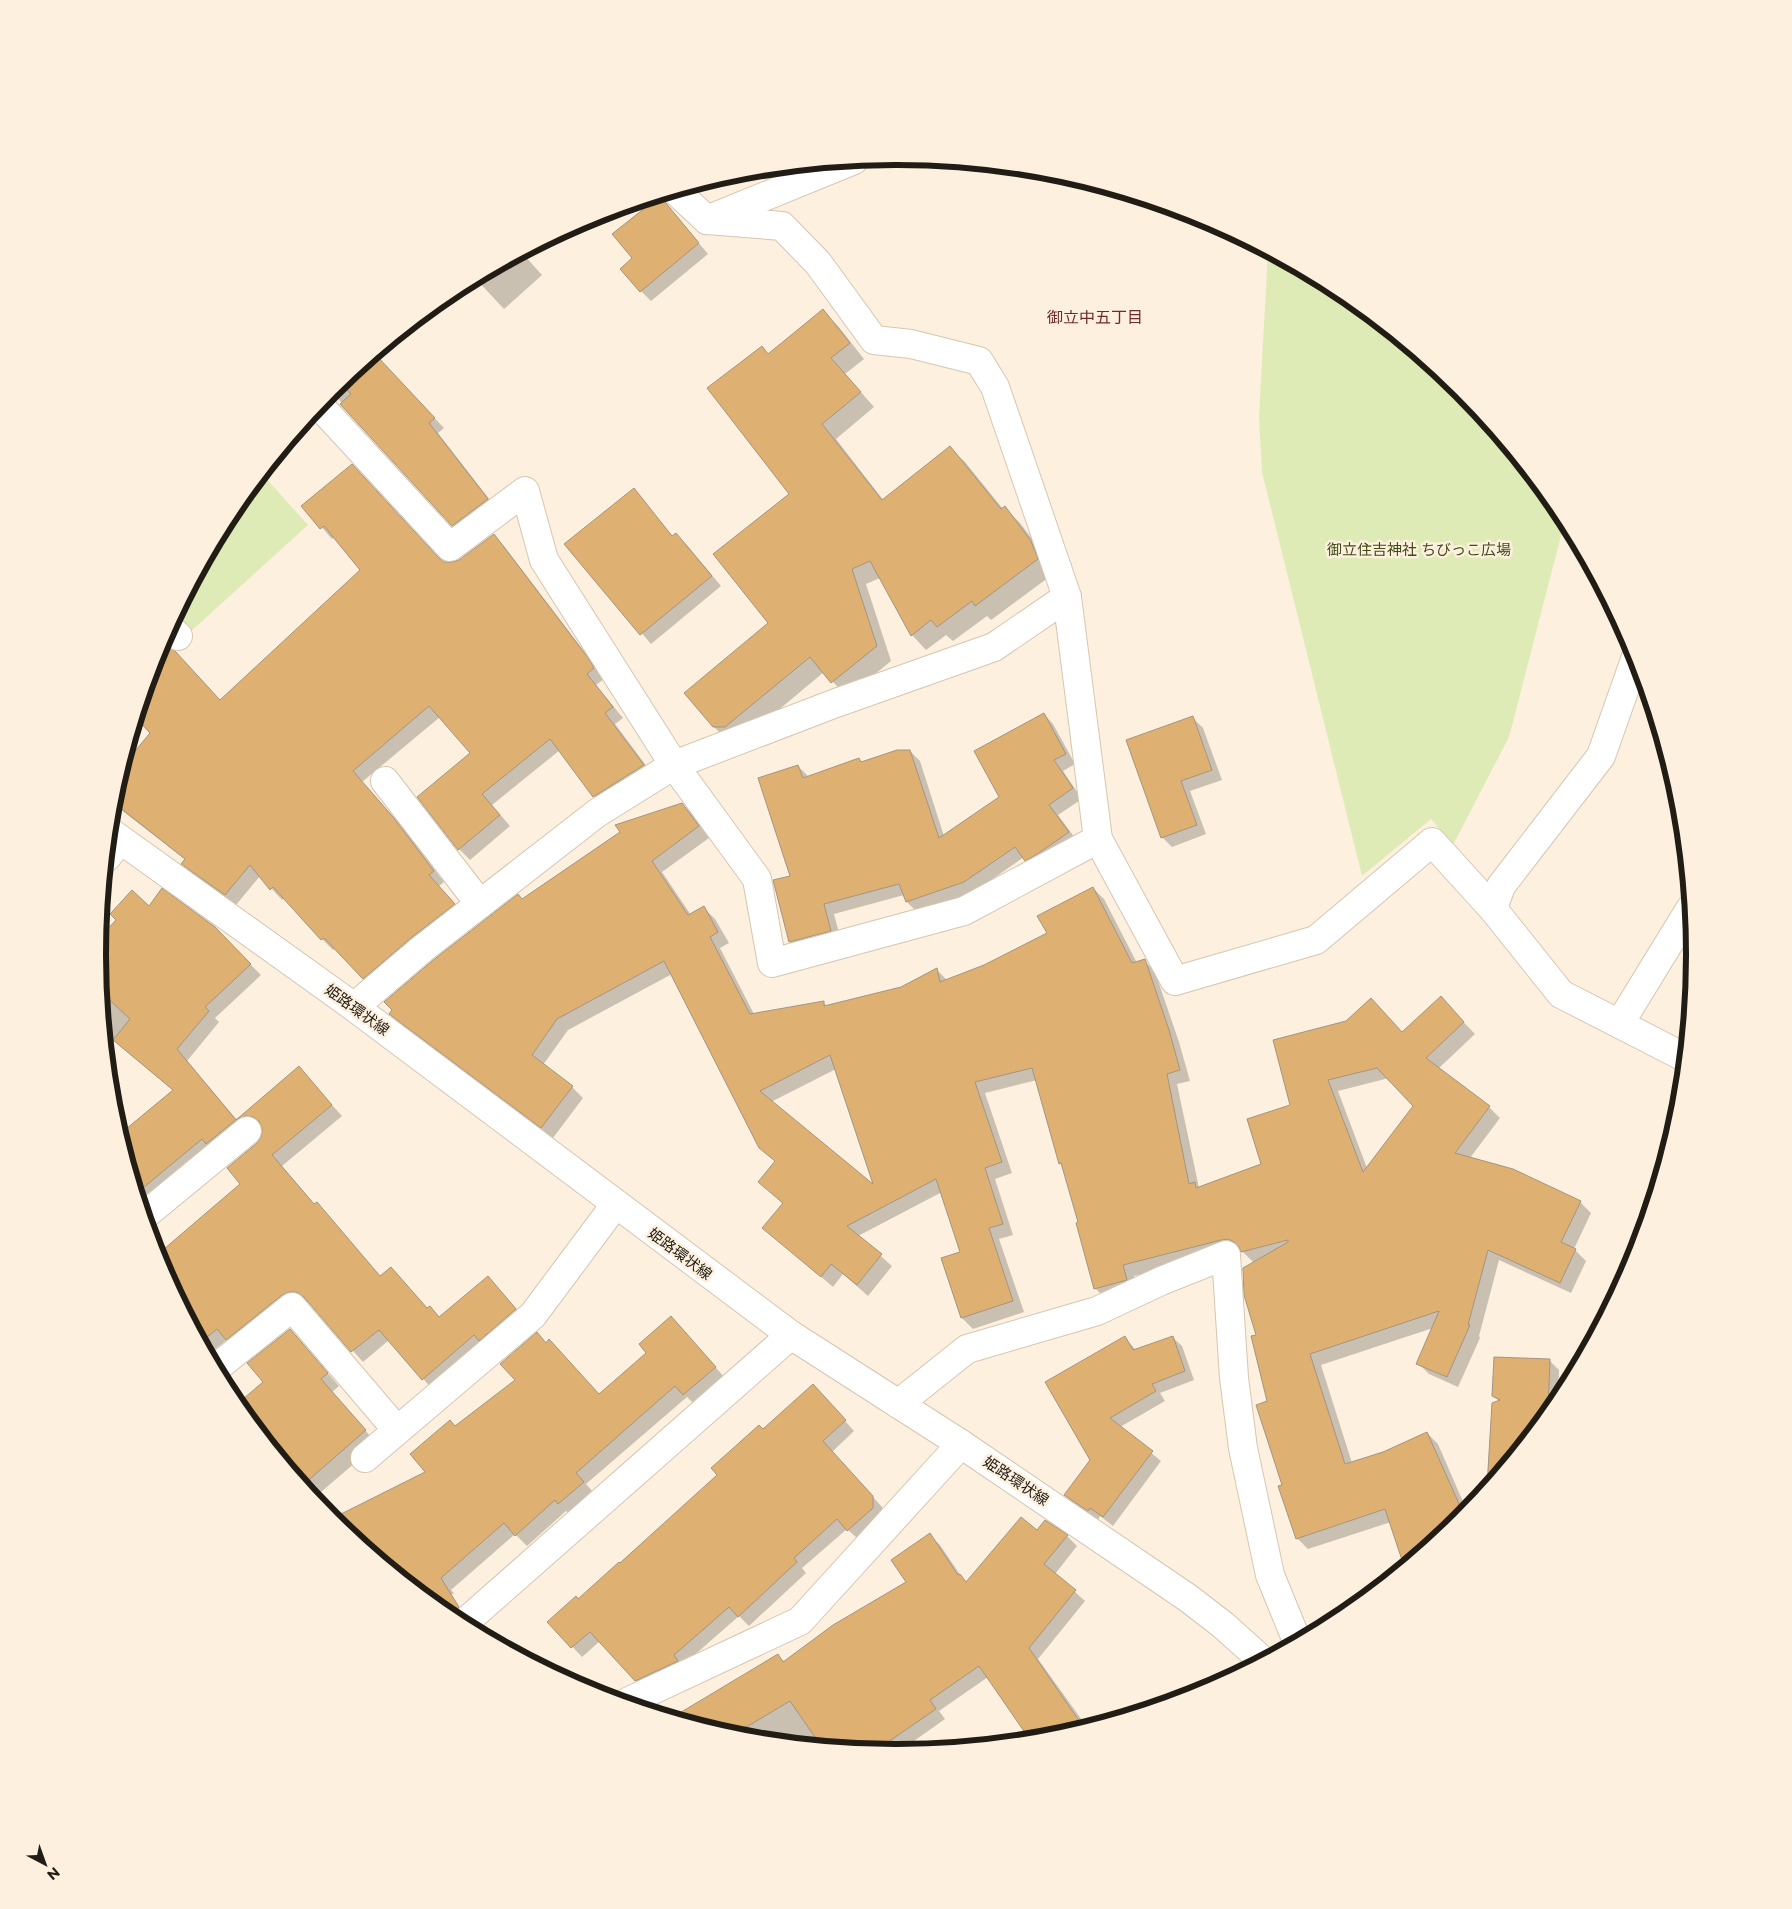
<svg xmlns="http://www.w3.org/2000/svg" width="1792" height="1909" viewBox="0 0 1792 1909" font-family="Montserrat,'Noto Sans JP',sans-serif">
	<style>
		.green { fill: #deebb6 }
		.shadow { fill: #0003; fill-rule: evenodd }
		.building { fill: #deb172; stroke: #a39481; fill-rule: evenodd }
		.lines { fill: none; stroke-linecap: round; stroke-linejoin: round }
		.minor-casing { stroke: #d5c6b1; stroke-width: 30 }
		.secondary-casing { stroke: #d5c6b1; stroke-width: 30 }
		.minor { stroke: #fff; stroke-width: 28 }
		.secondary { stroke: #fff; stroke-width: 28 }
		.labels { text-anchor: middle; stroke-width: 5; stroke-linejoin: round; paint-order: stroke }
		.park-label { font-size: 15px; fill: #414b16; stroke: #fdf0df }
		.street-label { font-size: 15px; fill: #211c14; stroke: #fdf0df }
		.neighbourhood-label { font-size: 16px; fill: #702a28; stroke: #fdf0df }
		.rim { fill: none; stroke: #211c14; stroke-width: 6 }
	</style>
	<rect width="100%" height="100%" fill="#fdf0df"/>
	<!-- green -->
	<g class="green">
		<path d="M 1268,252 L 1340,291 L 1461,390 L 1560,511 L 1565,520 L 1509,737 L 1453,845 L 1431,819 L 1362,876 L 1262,472 L 1259,417 Z"/>
		<path d="M 262,474 L 308,525 L 189,633 L 174,619 L 232,511 Z"/>
	</g>
	<!-- shadow -->
	<g class="shadow">
		<path d="M 659,196 L 708,254 L 651,301 L 641,291 L 634,258 L 613,234 Z"/>
		<path d="M 522,253 L 542,275 L 504,309 L 475,278 Z"/>
		<path d="M 823,311 L 838,326 L 864,359 L 845,374 L 874,407 L 836,439 L 884,501 L 950,448 L 965,462 L 1003,509 L 1005,508 L 1020,523 L 1046,557 L 1052,575 L 991,620 L 987,616 L 953,641 L 946,635 L 926,650 L 912,635 L 880,578 L 866,584 L 891,661 L 847,697 L 824,672 L 740,742 L 729,742 L 714,727 L 770,623 L 790,495 L 762,347 L 769,355 Z"/>
		<path d="M 375,354 L 376,357 L 444,428 L 438,433 L 497,509 L 462,535 L 331,391 Z"/>
		<path d="M 634,490 L 673,537 L 676,535 L 686,544 L 721,586 L 651,644 L 566,544 Z"/>
		<path d="M 303,506 L 444,563 L 452,564 L 460,561 L 494,536 L 504,546 L 599,671 L 604,679 L 596,685 L 623,718 L 615,724 L 654,776 L 605,807 L 594,796 L 560,750 L 492,805 L 510,826 L 470,860 L 459,849 L 419,797 L 472,754 L 440,717 L 362,782 L 404,829 L 444,882 L 439,886 L 465,915 L 374,989 L 335,948 L 333,950 L 322,939 L 284,898 L 282,900 L 260,876 L 236,905 L 193,874 L 183,864 L 186,860 L 112,803 L 121,771 L 151,733 L 137,718 L 162,642 L 220,701 L 362,570 L 334,537 L 332,539 Z"/>
		<path d="M 1044,714 L 1053,724 L 1075,764 L 1063,771 L 1082,799 L 1058,815 L 1078,842 L 1036,870 L 1024,857 L 974,892 L 917,912 L 907,902 L 904,895 L 834,914 L 841,941 L 800,952 L 790,942 L 791,877 L 798,766 L 809,777 L 859,759 L 863,763 L 910,751 L 920,761 L 944,836 L 1000,797 Z"/>
		<path d="M 1193,718 L 1203,728 L 1222,780 L 1190,791 L 1206,834 L 1172,847 L 1162,837 Z"/>
		<path d="M 682,804 L 693,815 L 709,838 L 662,872 L 691,915 L 704,908 L 715,919 L 729,943 L 720,948 L 754,1014 L 823,1002 L 827,1006 L 901,988 L 937,970 L 947,980 L 985,966 L 1048,934 L 1093,888 L 1104,899 L 1137,963 L 1144,960 L 1155,972 L 1179,1042 L 1190,1081 L 1177,1084 L 1199,1188 L 1262,1165 L 1291,1106 L 1274,1041 L 1403,1033 L 1451,1009 L 1475,1034 L 1438,1069 L 1489,1107 L 1500,1118 L 1470,1158 L 1580,1202 L 1591,1213 L 1574,1249 L 1586,1261 L 1571,1293 L 1499,1260 L 1479,1336 L 1480,1338 L 1458,1387 L 1429,1374 L 1418,1363 L 1433,1328 L 1321,1365 L 1352,1463 L 1383,1453 L 1427,1433 L 1438,1444 L 1467,1511 L 1460,1519 L 1405,1565 L 1391,1522 L 1308,1549 L 1297,1538 L 1284,1486 L 1257,1336 L 1254,1263 L 1240,1249 L 1232,1251 L 1134,1276 L 1137,1291 L 1106,1299 L 1095,1288 L 1080,1223 L 1063,1166 L 1060,1163 L 1037,1080 L 985,1093 L 1012,1173 L 995,1179 L 1013,1235 L 999,1239 L 1024,1312 L 973,1329 L 962,1318 L 943,1259 L 961,1253 L 942,1192 L 858,1236 L 892,1266 L 868,1296 L 843,1274 L 833,1287 L 764,1228 L 783,1204 L 759,1182 L 776,1162 L 672,974 L 568,1030 L 543,1065 L 572,1087 L 583,1098 L 553,1138 L 401,1024 L 390,1014 L 522,900 ZM 836,1069 L 876,1188 L 771,1102 ZM 1389,1078 L 1415,1106 L 1367,1168 L 1338,1091 Z"/>
		<path d="M 149,907 L 214,928 L 261,975 L 215,1018 L 219,1022 L 187,1061 L 237,1120 L 299,1068 L 342,1116 L 282,1166 L 315,1205 L 381,1277 L 391,1268 L 428,1309 L 440,1318 L 498,1288 L 526,1320 L 433,1390 L 389,1340 L 363,1362 L 309,1302 L 300,1302 L 238,1349 L 228,1339 L 209,1354 L 207,1351 L 158,1260 L 154,1247 L 161,1253 L 242,1184 L 258,1144 L 263,1136 L 263,1126 L 255,1126 L 142,1207 L 121,1135 L 174,1091 L 105,1033 L 98,955 L 99,940 Z"/>
		<path d="M 671,1318 L 726,1379 L 695,1405 L 687,1397 L 586,1484 L 594,1493 L 570,1514 L 566,1511 L 527,1546 L 515,1534 L 451,1590 L 454,1593 L 436,1605 L 332,1520 L 427,1472 L 456,1428 L 599,1395 L 648,1353 Z"/>
		<path d="M 290,1330 L 339,1386 L 332,1392 L 377,1444 L 314,1498 L 238,1405 L 265,1382 Z"/>
		<path d="M 1172,1337 L 1182,1346 L 1194,1380 L 1160,1393 L 1165,1401 L 1120,1427 L 1161,1461 L 1113,1526 L 1100,1516 L 1098,1520 L 1074,1504 L 1065,1495 L 1091,1460 L 1125,1338 L 1136,1350 Z"/>
		<path d="M 1549,1360 L 1559,1370 L 1558,1401 L 1489,1485 L 1499,1401 L 1494,1396 Z"/>
		<path d="M 823,1396 L 854,1431 L 832,1452 L 882,1507 L 882,1518 L 858,1539 L 847,1529 L 802,1568 L 806,1573 L 749,1626 L 739,1616 L 683,1665 L 645,1690 L 600,1641 L 582,1657 L 549,1622 L 578,1600 L 719,1475 L 763,1431 Z"/>
		<path d="M 1045,1521 L 1067,1536 L 1077,1546 L 1055,1574 L 1085,1601 L 1038,1659 L 1087,1727 L 1051,1738 L 988,1677 L 939,1711 L 945,1719 L 897,1753 L 740,1738 L 675,1718 L 778,1656 L 785,1662 L 908,1582 L 929,1535 L 940,1545 L 961,1576 L 967,1583 L 1037,1532 Z"/>
		<path d="M 1179,1696 L 1182,1698 L 1174,1701 Z"/>
	</g>
	<!-- building -->
	<g class="building">
		<path d="M 660,196 L 699,243 L 640,292 L 620,269 L 632,258 L 612,234 Z"/>
		<path d="M 823,309 L 850,343 L 831,358 L 861,392 L 822,424 L 882,500 L 950,446 L 1001,509 L 1005,506 L 1031,541 L 1038,559 L 975,606 L 972,601 L 937,627 L 931,620 L 911,636 L 870,561 L 852,569 L 877,646 L 831,683 L 810,657 L 725,727 L 713,727 L 684,693 L 768,623 L 713,554 L 789,494 L 707,388 L 762,346 L 768,354 Z"/>
		<path d="M 375,354 L 435,418 L 429,423 L 488,499 L 452,526 L 340,404 L 351,394 L 342,384 Z"/>
		<path d="M 352,464 L 439,558 L 444,562 L 452,562 L 459,560 L 494,534 L 589,659 L 594,668 L 587,674 L 613,707 L 605,713 L 644,765 L 593,797 L 550,739 L 482,794 L 500,815 L 458,850 L 417,797 L 470,753 L 429,706 L 353,771 L 393,817 L 434,871 L 429,875 L 455,904 L 412,937 L 363,979 L 324,938 L 321,940 L 273,887 L 270,890 L 250,865 L 225,895 L 181,864 L 185,859 L 113,802 L 122,767 L 150,733 L 137,719 L 162,642 L 175,651 L 220,700 L 360,570 L 324,526 L 320,529 L 301,506 Z"/>
		<path d="M 634,488 L 672,536 L 676,533 L 712,576 L 640,635 L 564,544 Z"/>
		<path d="M 1044,713 L 1066,754 L 1054,760 L 1073,788 L 1049,805 L 1069,832 L 1039,853 L 1025,861 L 1015,847 L 964,882 L 906,902 L 899,884 L 824,904 L 831,931 L 789,942 L 773,880 L 790,876 L 758,778 L 798,765 L 803,778 L 859,758 L 861,762 L 897,750 L 910,750 L 939,838 L 999,797 L 974,751 Z"/>
		<path d="M 1193,716 L 1212,770 L 1181,781 L 1197,825 L 1161,838 L 1126,740 Z"/>
		<path d="M 682,803 L 699,826 L 652,861 L 688,915 L 704,906 L 718,932 L 710,937 L 750,1014 L 824,1001 L 824,1006 L 901,987 L 937,968 L 940,982 L 984,965 L 1047,933 L 1037,916 L 1093,887 L 1132,963 L 1145,959 L 1169,1030 L 1180,1070 L 1167,1074 L 1189,1184 L 1195,1182 L 1196,1188 L 1261,1164 L 1247,1119 L 1290,1105 L 1273,1040 L 1346,1021 L 1371,998 L 1402,1032 L 1441,996 L 1464,1022 L 1426,1058 L 1490,1106 L 1455,1153 L 1513,1169 L 1581,1201 L 1561,1242 L 1576,1249 L 1560,1283 L 1488,1250 L 1468,1325 L 1470,1325 L 1447,1377 L 1416,1364 L 1439,1311 L 1310,1354 L 1345,1464 L 1383,1452 L 1427,1432 L 1464,1515 L 1460,1519 L 1404,1566 L 1385,1509 L 1296,1539 L 1278,1486 L 1282,1485 L 1256,1405 L 1267,1401 L 1251,1336 L 1256,1335 L 1244,1295 L 1243,1268 L 1288,1242 L 1288,1240 L 1241,1252 L 1239,1247 L 1234,1242 L 1228,1239 L 1221,1240 L 1123,1265 L 1127,1280 L 1094,1289 L 1076,1223 L 1078,1222 L 1061,1163 L 1059,1164 L 1032,1068 L 975,1082 L 1002,1162 L 985,1168 L 1003,1224 L 989,1228 L 1013,1301 L 961,1318 L 941,1258 L 960,1252 L 936,1179 L 847,1226 L 882,1254 L 857,1285 L 831,1264 L 821,1277 L 762,1228 L 783,1203 L 758,1182 L 775,1161 L 759,1148 L 664,961 L 557,1019 L 532,1055 L 573,1086 L 541,1128 L 389,1014 L 392,1010 L 384,1002 L 432,961 L 518,894 L 522,899 L 620,832 L 615,825 ZM 830,1055 L 873,1184 L 760,1091 ZM 1377,1068 L 1413,1106 L 1363,1172 L 1328,1080 Z"/>
		<path d="M 162,888 L 215,927 L 251,964 L 205,1007 L 209,1011 L 177,1049 L 236,1120 L 299,1066 L 332,1105 L 272,1155 L 314,1204 L 317,1202 L 380,1276 L 391,1267 L 427,1308 L 430,1306 L 439,1317 L 488,1276 L 516,1309 L 479,1341 L 474,1335 L 422,1380 L 379,1330 L 351,1352 L 304,1297 L 297,1292 L 289,1292 L 282,1295 L 226,1340 L 217,1329 L 202,1341 L 158,1260 L 157,1255 L 240,1184 L 227,1168 L 257,1143 L 261,1137 L 262,1129 L 259,1121 L 253,1117 L 245,1116 L 237,1119 L 206,1144 L 202,1139 L 138,1192 L 120,1134 L 173,1090 L 113,1040 L 130,1019 L 101,992 L 98,954 L 99,938 L 116,920 L 110,914 L 132,890 L 149,906 Z"/>
		<path d="M 671,1316 L 716,1367 L 683,1395 L 675,1386 L 576,1473 L 584,1482 L 558,1504 L 555,1500 L 515,1536 L 504,1523 L 441,1578 L 459,1607 L 450,1616 L 331,1519 L 425,1472 L 410,1454 L 450,1420 L 455,1426 L 515,1380 L 500,1364 L 537,1332 L 546,1343 L 549,1339 L 599,1394 L 646,1353 L 639,1344 Z"/>
		<path d="M 290,1329 L 328,1373 L 321,1379 L 366,1430 L 303,1485 L 237,1404 L 263,1382 L 247,1363 Z"/>
		<path d="M 1125,1336 L 1133,1350 L 1173,1336 L 1185,1371 L 1152,1384 L 1156,1391 L 1110,1418 L 1153,1451 L 1103,1517 L 1090,1508 L 1088,1511 L 1064,1495 L 1090,1460 L 1045,1382 Z"/>
		<path d="M 1494,1357 L 1550,1359 L 1548,1412 L 1487,1487 L 1492,1403 L 1500,1400 L 1492,1396 Z"/>
		<path d="M 813,1384 L 846,1420 L 823,1441 L 873,1496 L 873,1508 L 847,1531 L 837,1519 L 794,1558 L 797,1562 L 738,1617 L 729,1607 L 674,1655 L 678,1661 L 635,1681 L 590,1632 L 571,1648 L 547,1622 L 576,1596 L 578,1599 L 619,1562 L 620,1563 L 717,1475 L 711,1468 L 759,1425 L 763,1429 Z"/>
		<path d="M 1021,1517 L 1037,1530 L 1045,1520 L 1068,1535 L 1044,1564 L 1076,1590 L 1029,1648 L 1084,1728 L 1052,1738 L 1030,1740 L 979,1666 L 930,1700 L 936,1709 L 875,1751 L 821,1746 L 790,1701 L 733,1735 L 673,1717 L 778,1654 L 783,1662 L 833,1625 L 906,1582 L 891,1560 L 930,1533 L 958,1575 L 960,1574 L 966,1582 Z"/>
	</g>
	<g class="lines">
		<defs>
			<g id="minor">
				<path d="M 676,191 L 707,220 L 854,160"/>
				<path d="M 707,220 L 782,226 L 818,263 L 874,340 L 911,344 L 979,361 L 995,387 L 1067,597"/>
				<path d="M 319,405 L 450,547 L 525,491 L 544,560 L 674,765 L 757,879 L 772,963 L 964,911 L 1098,839"/>
				<path d="M 169,628 L 178,636"/>
				<path d="M 385,781 L 480,904"/>
				<path d="M 107,857 L 120,840"/>
				<path d="M 1493,909 L 1501,886 L 1601,756 L 1636,657"/>
				<path d="M 354,1007 L 422,949 L 597,813 L 674,765 L 836,703 L 994,647 L 1067,597 L 1098,839 L 1175,981 L 1316,940 L 1432,842 L 1493,909 L 1561,994 L 1684,1057"/>
				<path d="M 1620,1023 L 1690,909"/>
				<path d="M 145,1215 L 247,1131"/>
				<path d="M 216,1368 L 292,1307 L 397,1430"/>
				<path d="M 898,1404 L 967,1349 L 1097,1311 L 1161,1281 L 1226,1255 L 1234,1378 L 1243,1448 L 1270,1575 L 1297,1641"/>
				<path d="M 365,1458 L 533,1315 L 615,1205"/>
				<path d="M 463,1624 L 791,1335"/>
				<path d="M 625,1703 L 800,1621 L 961,1444"/>
			</g>
			<path id="secondary" d="M 110,832 L 354,1007 L 791,1335 L 961,1444 L 1188,1598 L 1223,1625 L 1262,1660"/>
		</defs>
		<!-- minor casing -->
		<use href="#minor" class="minor-casing"/>
		<!-- secondary casing -->
		<use href="#secondary" class="secondary-casing"/>
		<!-- minor -->
		<use href="#minor" class="minor"/>
		<!-- secondary -->
		<use href="#secondary" class="secondary"/>
	</g>
	<g class="labels">
		<!-- park labels -->
		<g class="park-label">
			<text x="1419" y="555">御立住吉神社 ちびっこ広場</text>
		</g>
		<!-- street labels -->
		<g class="street-label">
			<text transform="translate(357 1010) rotate(36)" y="5">姫路環状線</text>
			<text transform="translate(680 1254) rotate(37)" y="5">姫路環状線</text>
			<text transform="translate(1016 1481) rotate(34)" y="5">姫路環状線</text>
		</g>
		<!-- neighbourhood labels -->
		<g class="neighbourhood-label">
			<text x="1095" y="323">御立中五丁目</text>
		</g>
	</g>
	<!-- crop -->
	<path d="M0 0H1792V1909H0ZM895 165H897A789 789 0 0 1 1686 954V955A789 789 0 0 1 897 1744H895A789 789 0 0 1 106 955V954A789 789 0 0 1 895 165Z" fill="#fdf0df" fill-rule="evenodd"/>
	<path class="rim" d="M895 165H897A789 789 0 0 1 1686 954V955A789 789 0 0 1 897 1744H895A789 789 0 0 1 106 955V954A789 789 0 0 1 895 165Z"/>
	<!-- north arrow -->
	<g transform="translate(45 1864) rotate(139)" stroke="#fdf0df" stroke-width="4" paint-order="stroke">
	<path d="M0-4L9 19L0 12L-9 19Z" fill="#211c14"/>
	<text y="-8" font-size="14" font-weight="bold" text-anchor="middle" fill="#211c14">N</text>
	</g>
</svg>
